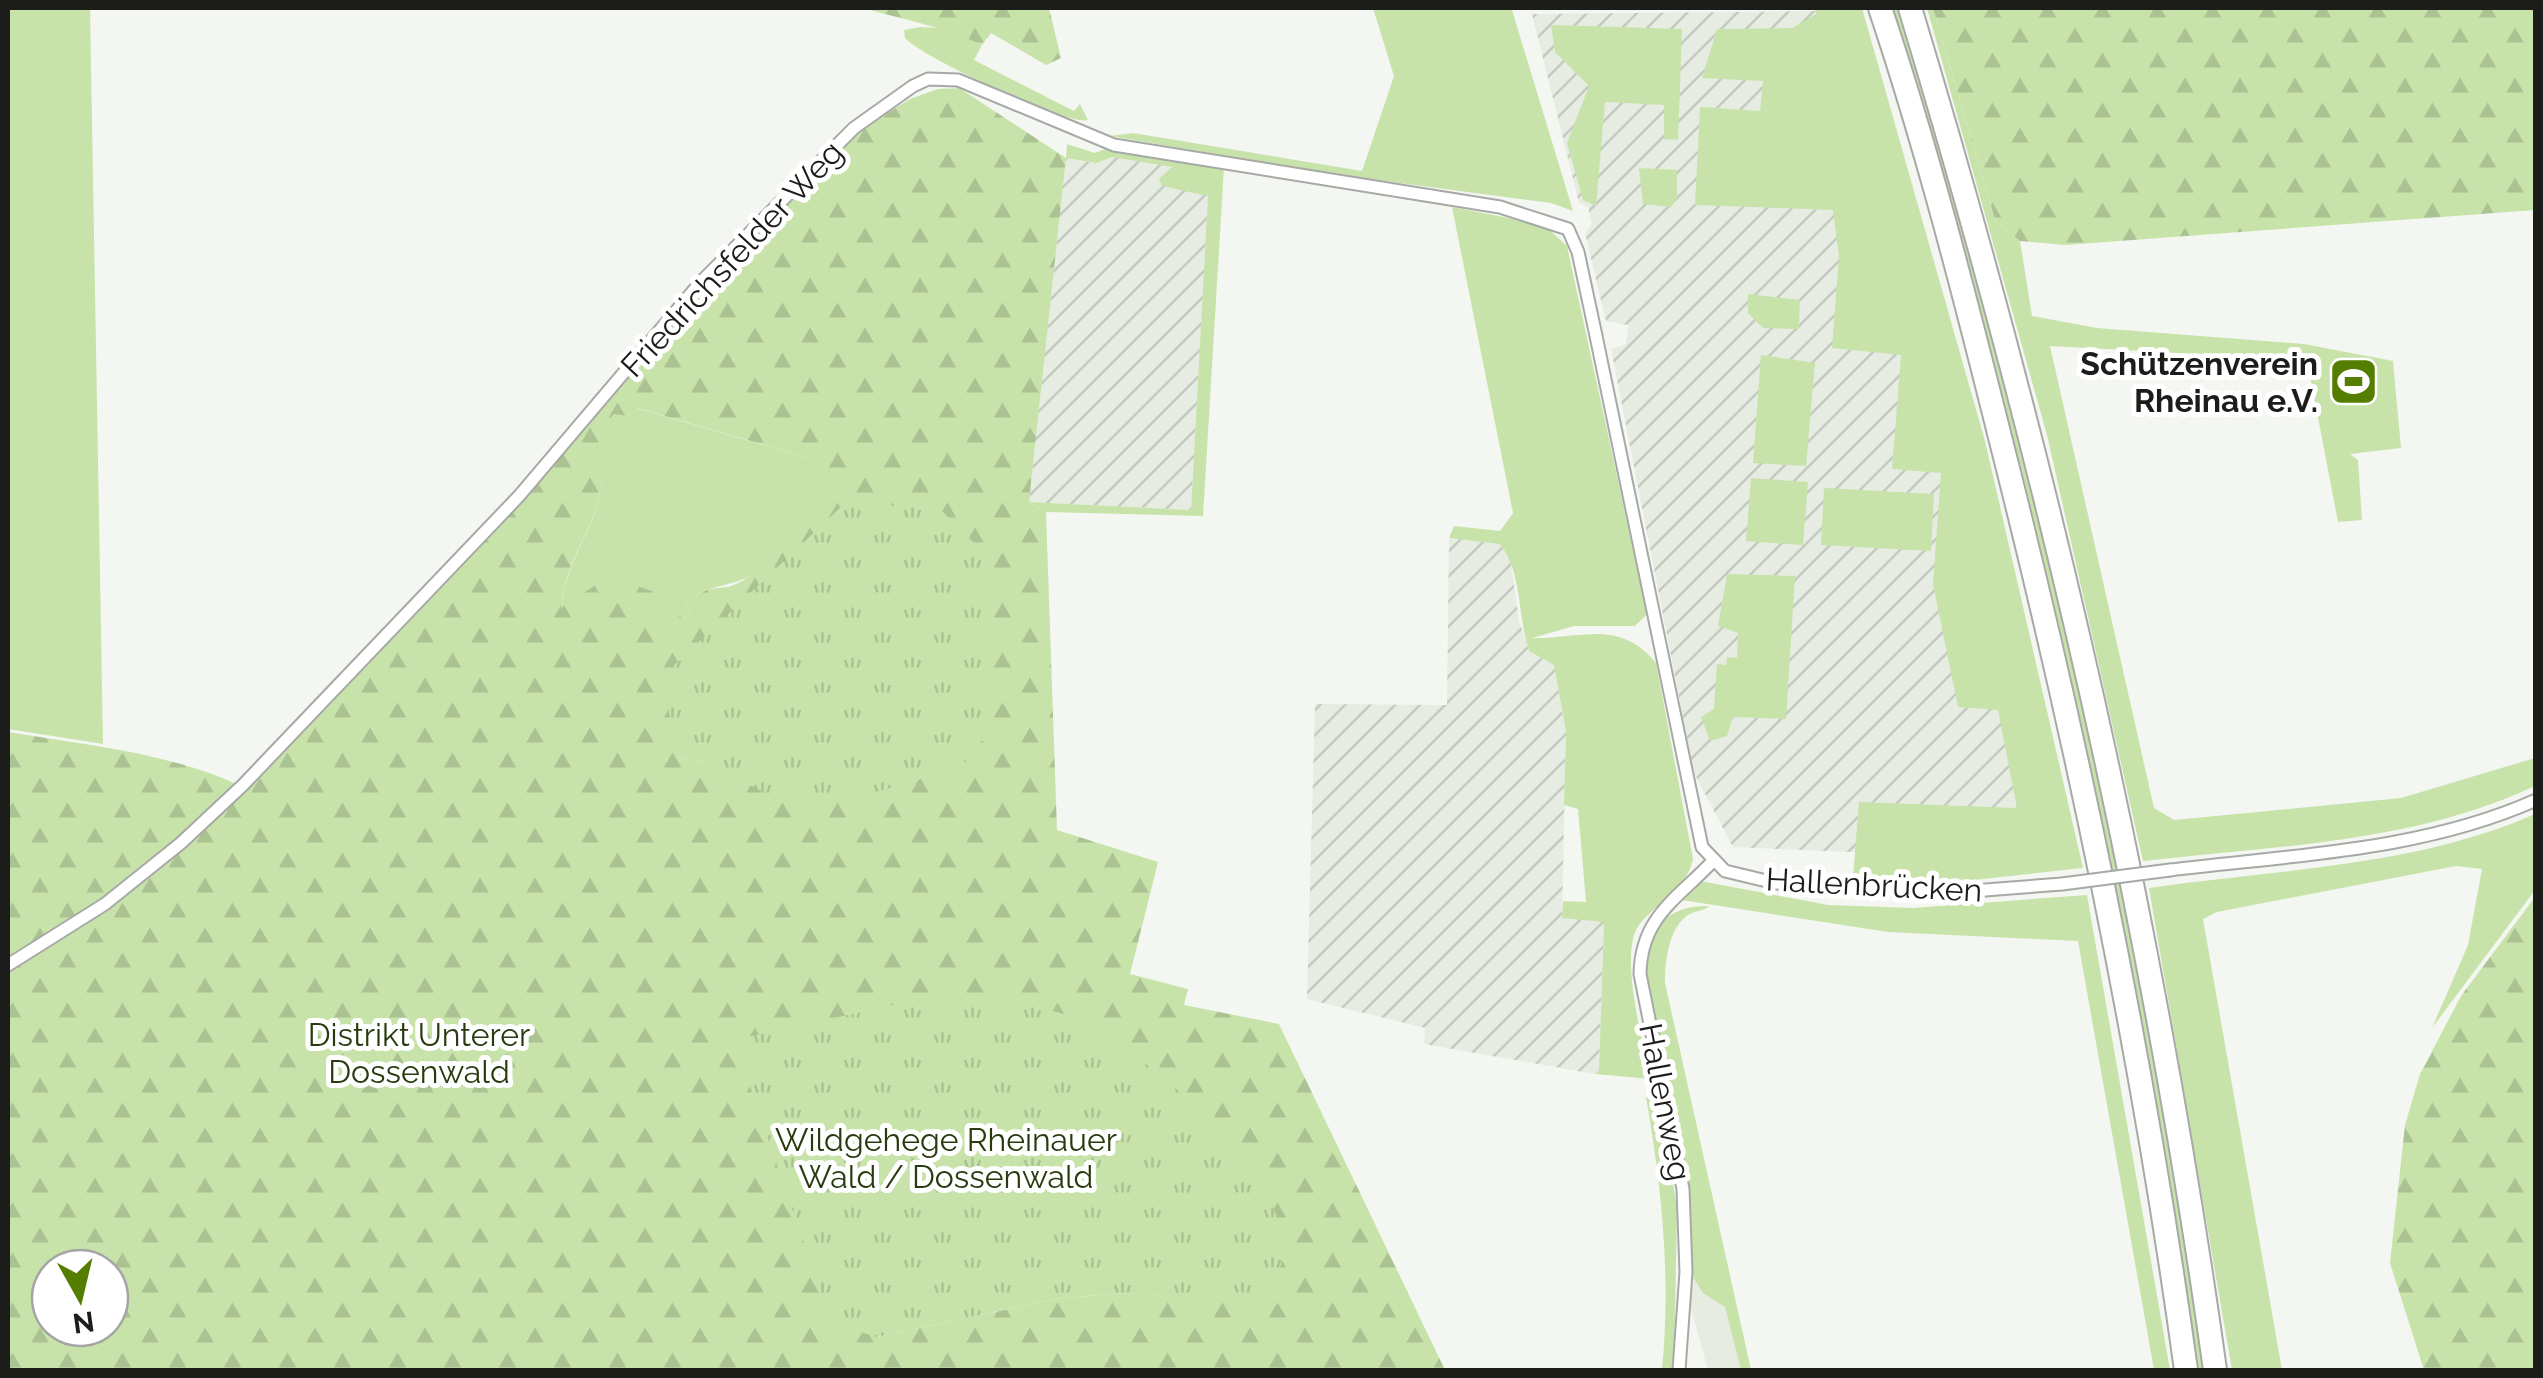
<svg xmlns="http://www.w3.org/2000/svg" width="2543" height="1378" viewBox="0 0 2543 1378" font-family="Raleway,sans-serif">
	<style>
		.built { fill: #e6ece1 }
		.industrial { fill: url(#industrial-furrows) }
		.grass { fill: #c8e3aa }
		.forest { fill: url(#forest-firs); fill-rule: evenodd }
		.park { fill: url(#park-tufts) }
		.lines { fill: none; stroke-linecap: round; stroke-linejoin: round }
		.street-casing { stroke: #a7a9a6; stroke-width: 15 }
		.highway-casing { stroke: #a7a9a6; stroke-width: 26 }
		.street { stroke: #fff; stroke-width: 11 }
		.highway { stroke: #fff; stroke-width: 22 }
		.street-bridge-casing { stroke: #a7a9a6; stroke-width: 15; stroke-linecap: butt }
		.street-bridge { stroke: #fff; stroke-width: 11 }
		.labels { text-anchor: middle; stroke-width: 10; stroke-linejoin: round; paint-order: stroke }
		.street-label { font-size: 32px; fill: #1c1d1b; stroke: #fff }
		.poi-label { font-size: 32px; font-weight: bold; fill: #1c1d1b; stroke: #fff; text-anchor: end }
		.park-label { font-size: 32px; fill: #293b0e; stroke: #fff }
	</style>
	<defs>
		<pattern id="industrial-furrows" width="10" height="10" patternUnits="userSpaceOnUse" patternTransform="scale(2.5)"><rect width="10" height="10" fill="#e6ece1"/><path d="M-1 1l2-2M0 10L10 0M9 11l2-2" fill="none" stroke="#c5cac0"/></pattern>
		<pattern id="forest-firs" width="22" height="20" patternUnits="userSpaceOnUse" patternTransform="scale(2.5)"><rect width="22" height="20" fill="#c8e3aa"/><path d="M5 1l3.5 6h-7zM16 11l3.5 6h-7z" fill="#abc292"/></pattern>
		<pattern id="park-tufts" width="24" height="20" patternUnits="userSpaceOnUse" patternTransform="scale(2.5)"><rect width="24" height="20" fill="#c8e3aa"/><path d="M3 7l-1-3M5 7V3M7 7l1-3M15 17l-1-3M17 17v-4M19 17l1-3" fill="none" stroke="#abc292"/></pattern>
	</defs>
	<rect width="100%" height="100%" fill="#f4f6f2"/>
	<!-- built -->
	<path class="built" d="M 1691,1274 L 1725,1306 L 1741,1370 L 1708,1370 L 1689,1301 Z"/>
	<!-- industrial -->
	<g class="industrial">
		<path d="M 1816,11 L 2042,839 L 1852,852 L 1733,847 L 1694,773 L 1611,349 L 1626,344 L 1628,325 L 1606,321 L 1585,233 L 1592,224 L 1588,207 L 1579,203 L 1532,14 Z"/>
		<path d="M 1112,157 L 1210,172 L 1191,510 L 1029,502 L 1066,158 L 1097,163 Z"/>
		<path d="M 1449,538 L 1499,543 L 1510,556 L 1519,621 L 1529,651 L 1554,665 L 1566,732 L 1562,917 L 1604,921 L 1599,1070 L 1595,1074 L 1424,1044 L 1425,1028 L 1307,999 L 1315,704 L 1447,705 Z"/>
	</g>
	<!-- grass -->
	<g class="grass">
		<path d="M 8,8 L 90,8 L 103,744 L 8,729 Z"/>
		<path d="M 1373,8 L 1512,10 L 1573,211 L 1551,203 L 1339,175 L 1110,136 L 1133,133 L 1362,171 L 1394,76 Z"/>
		<path d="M 1815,8 L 1862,8 L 1985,441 L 2083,868 L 1974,880 L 1853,877 L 1859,802 L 2017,808 L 1998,710 L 1958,707 L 1933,584 L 1941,473 L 1892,469 L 1901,355 L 1832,348 L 1839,256 L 1833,210 L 1695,205 L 1700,107 L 1760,111 L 1763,81 L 1702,78 L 1717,29 L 1792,28 L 1816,14 Z"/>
		<path d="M 1891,8 L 1899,8 C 1958,205 2014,405 2062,605 C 2123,858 2166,1114 2205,1370 L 2196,1370 L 2053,608 L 2001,394 Z"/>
		<path d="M 1927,8 L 1933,8 L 1996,223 L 2020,241 L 2032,316 L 2097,328 L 2304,344 L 2393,361 L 2401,448 L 2350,454 L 2358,460 L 2362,520 L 2338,522 L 2307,360 L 2050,346 L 2154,808 L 2174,820 L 2401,798 L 2535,758 L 2535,786 C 2414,843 2275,846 2143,861 L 2047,435 Z"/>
		<path d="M 1551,25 L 1682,29 L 1678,140 L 1664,139 L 1664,105 L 1605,102 L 1596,206 L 1583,200 L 1567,143 L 1589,86 L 1555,52 Z"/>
		<path d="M 920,27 L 943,28 L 982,45 L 974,60 L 1074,111 L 1080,104 L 1088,120 C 1069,127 920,56 905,38 L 904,30 Z"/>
		<path d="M 1067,144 L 1095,153 L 1105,149 L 1224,167 L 1203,516 L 1046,512 L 1029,502 L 1191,510 L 1208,196 L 1162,186 L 1159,179 L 1172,167 L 1112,157 L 1097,163 L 1066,158 Z"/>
		<path d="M 1639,168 L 1677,170 L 1677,198 L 1671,207 L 1643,204 Z"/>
		<path d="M 1452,207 L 1544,225 L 1567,246 L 1647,614 L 1635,626 L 1574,626 L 1532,638 C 1582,639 1619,618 1656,663 L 1693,859 C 1687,889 1657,902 1639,925 C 1618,953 1644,1045 1650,1079 L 1595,1074 L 1599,1070 L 1604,922 L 1562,918 L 1563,901 L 1586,902 L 1578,809 L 1564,805 L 1566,732 L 1554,665 L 1529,651 C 1518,618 1522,571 1500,544 L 1449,538 L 1454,526 L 1500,531 L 1513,513 Z"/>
		<path d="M 1748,294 L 1800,300 L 1799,329 L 1763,328 L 1748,313 Z"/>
		<path d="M 1761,355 L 1815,363 L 1806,466 L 1753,463 Z"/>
		<path d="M 636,408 L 806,457 L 843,495 C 814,517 791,545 762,568 C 733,591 714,579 686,603 L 691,612 L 663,624 L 572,603 L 561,609 C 569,537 617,518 597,434 L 614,414 Z"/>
		<path d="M 1751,478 L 1808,482 L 1803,545 L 1746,541 Z"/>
		<path d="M 1824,488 L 1934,494 L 1931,551 L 1821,545 Z"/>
		<path d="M 1727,574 L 1795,576 L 1786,719 L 1733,717 L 1727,736 L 1710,741 L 1701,717 L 1714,709 L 1717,664 L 1726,665 L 1727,657 L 1737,658 L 1738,633 L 1718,626 Z"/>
		<path d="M 2535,814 L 2535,890 L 2432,1028 L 2468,945 L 2482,869 L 2456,866 L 2217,912 L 2203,919 L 2282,1370 L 2232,1370 L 2149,888 C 2278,869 2415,867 2535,814 Z"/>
		<path d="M 1695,880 L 1828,905 L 1913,908 L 2087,895 L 2170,1370 L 2154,1370 L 2078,941 L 1888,932 L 1675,899 Z"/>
		<path d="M 1709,906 C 1703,912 1696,910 1688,915 C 1668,929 1665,962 1665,983 L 1751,1370 L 1741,1370 L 1725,1307 L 1703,1293 L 1691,1274 L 1689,1190 L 1646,974 C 1643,931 1666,905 1709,906 Z"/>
		<path d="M 1646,1097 L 1657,1103 L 1662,1114 L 1677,1208 L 1674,1370 L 1662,1370 C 1671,1277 1662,1189 1646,1097 Z"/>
	</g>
	<!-- forest -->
	<g class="forest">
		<path d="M 862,8 L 1049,8 L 1061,58 L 1046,65 L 991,33 L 982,45 C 944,27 903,19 862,8 Z"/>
		<path d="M 1933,8 L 2535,8 L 2535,210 L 2065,245 L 2020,241 L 1996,223 Z"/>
		<path d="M 959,88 L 1066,158 L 1029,502 L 1046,512 L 1057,830 L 1158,862 L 1130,974 L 1188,989 L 1184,1005 L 1279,1024 L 1445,1370 L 8,1370 L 8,732 C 86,745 175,753 247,789 L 523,500 L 705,289 L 859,131 L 910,99 L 938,89 ZM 637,408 L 806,457 L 843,495 C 803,515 781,560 742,581 C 719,594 714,580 686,603 L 691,612 L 663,623 L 654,592 L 609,576 L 561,608 C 569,536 616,519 598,434 L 614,414 L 628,416 ZM 901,507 L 939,508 L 706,764 L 678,756 ZM 1107,1037 L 1210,1122 L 1270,1303 L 1122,1293 L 1055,1299 L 877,1337 ZM 50,1268 L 110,1268 L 110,1328 L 50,1328 Z"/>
		<path d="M 2535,897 L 2535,1370 L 2424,1370 L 2390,1263 L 2405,1125 L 2420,1074 L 2461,996 Z"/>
	</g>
	<!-- park -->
	<g class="park">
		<path d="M 845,503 L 939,508 L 982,551 L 987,734 L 960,768 L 869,794 L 787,803 L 706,764 L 678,756 L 662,677 Z"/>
		<path d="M 939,995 C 976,1000 1035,1002 1068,1016 C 1143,1049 1263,1153 1283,1236 C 1287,1254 1274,1285 1270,1304 L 1122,1293 L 1055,1299 L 877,1337 L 832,1324 L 734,1040 Z"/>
	</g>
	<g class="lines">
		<defs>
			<g id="street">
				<path d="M 2170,870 C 2293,855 2422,851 2536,800"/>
				<path d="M 8,965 L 105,904 L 181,843 L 243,785 L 519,496 L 700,283 L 854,128 L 913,86 L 928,79 L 958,80 L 1114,145 L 1500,207 L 1568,229 L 1578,252 L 1595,331 L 1702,847 L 1725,871 L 1775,883 L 1946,893 L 2062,884"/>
				<path d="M 1679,1370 L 1686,1272 L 1683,1189 L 1640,974 C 1641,917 1677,899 1713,861"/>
			</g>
			<g id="highway">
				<path d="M 1880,8 C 1927,148 1964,293 2000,437 C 2078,744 2143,1056 2186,1370"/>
				<path d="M 1910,8 C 2045,454 2151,909 2215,1370"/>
			</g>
		</defs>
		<!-- street casing -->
		<use href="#street" class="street-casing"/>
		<!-- highway casing -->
		<use href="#highway" class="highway-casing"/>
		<!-- street -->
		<use href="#street" class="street"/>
		<!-- highway -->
		<use href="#highway" class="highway"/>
		<defs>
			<path id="street-bridge" d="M 2062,884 L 2170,870"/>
		</defs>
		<!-- street-bridge casing -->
		<use href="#street-bridge" class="street-bridge-casing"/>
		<!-- street-bridge -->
		<use href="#street-bridge" class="street-bridge"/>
	</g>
	<!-- icons -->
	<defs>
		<symbol id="stadium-square" viewBox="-11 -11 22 22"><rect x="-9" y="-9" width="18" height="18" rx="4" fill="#547e00" stroke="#fff"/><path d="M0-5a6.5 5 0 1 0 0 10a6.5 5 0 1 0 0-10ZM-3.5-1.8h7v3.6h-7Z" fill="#fff"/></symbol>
	</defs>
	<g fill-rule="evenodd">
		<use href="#stadium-square" x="2326" y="354" width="55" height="55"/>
	</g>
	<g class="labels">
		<!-- street labels -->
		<g class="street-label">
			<text transform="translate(732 259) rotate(-47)" y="11">Friedrichsfelder Weg</text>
			<text transform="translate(1874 885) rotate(3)" y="11">Hallenbrücken</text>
			<text transform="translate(1665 1102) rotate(79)" y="11">Hallenweg</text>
		</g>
		<!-- poi labels -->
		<g class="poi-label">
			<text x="2318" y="375">Schützenverein<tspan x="2318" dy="37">Rheinau e.V.</tspan></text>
		</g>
		<!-- park labels -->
		<g class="park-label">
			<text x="419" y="1046">Distrikt Unterer<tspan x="419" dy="37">Dossenwald</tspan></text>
			<text x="946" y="1151">Wildgehege Rheinauer<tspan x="946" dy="37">Wald / Dossenwald</tspan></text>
		</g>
	</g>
	<!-- border -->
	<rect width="2543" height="1378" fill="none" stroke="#1c1d1b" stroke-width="20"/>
	<!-- north arrow -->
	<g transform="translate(80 1298) rotate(172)"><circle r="48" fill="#ffffff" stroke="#a4a5a4" stroke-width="2.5"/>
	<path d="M0-8L18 38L0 25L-18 38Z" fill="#547e00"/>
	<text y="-15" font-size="28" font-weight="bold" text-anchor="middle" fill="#1c1d1b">N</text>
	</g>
</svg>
